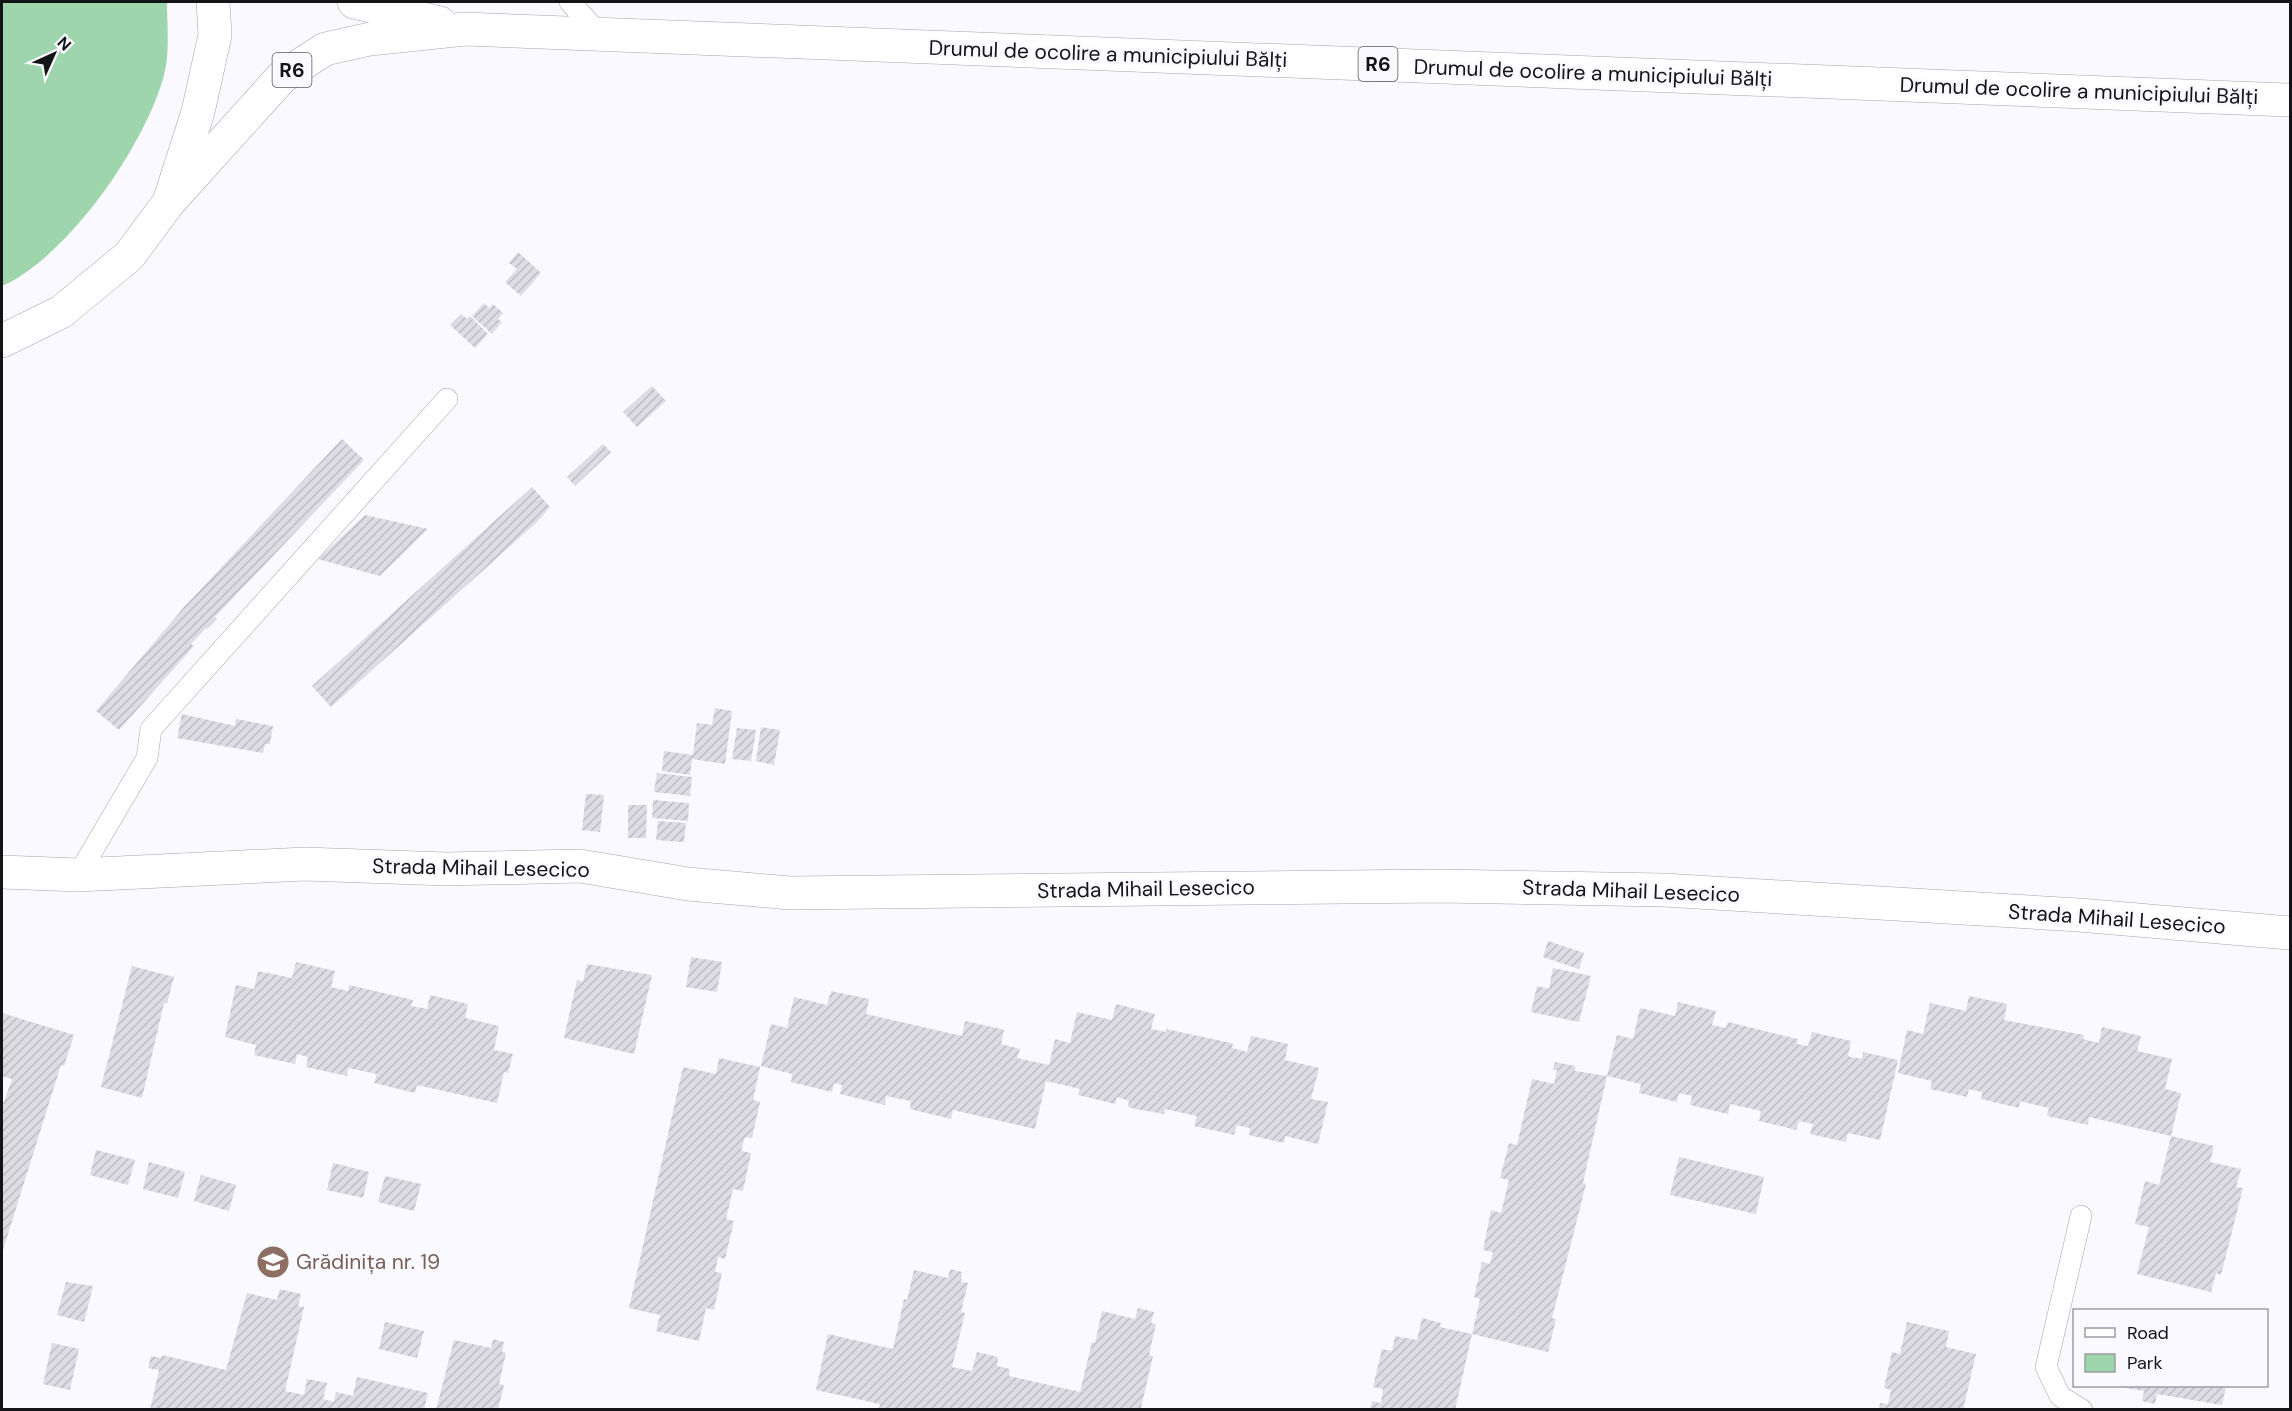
<svg xmlns="http://www.w3.org/2000/svg" width="2292" height="1411" viewBox="0 0 2292 1411" font-family="'DM Sans',sans-serif">
	<style>
		.green { fill: #9fd5ac }
		.building { fill: url(#building-hatch) }
		.lines { fill: none; stroke-linecap: round; stroke-linejoin: round }
		.lane-casing { stroke: #a5a5ab; stroke-width: 22 }
		.street-casing { stroke: #a5a5ab; stroke-width: 34 }
		.highway-casing { stroke: #a5a5ab; stroke-width: 34 }
		.lane { stroke: #fff; stroke-width: 21 }
		.street { stroke: #fff; stroke-width: 33 }
		.highway { stroke: #fff; stroke-width: 33 }
		.labels { text-anchor: middle; stroke-width: 5; stroke-linejoin: round; paint-order: stroke }
		.shield { fill: #f9f9ff; stroke: #59595c; stroke-width: 1.5 }
		.shield-label { font-size: 20px; font-weight: bold; fill: #141416 }
		.street-label { font-size: 21px; fill: #141416; stroke: #f9f9ff }
		.education-label { font-size: 21px; fill: #785e54; stroke: #f9f9ff; text-anchor: start }
	</style>
	<defs>
		<pattern id="building-hatch" width="6" height="6" patternUnits="userSpaceOnUse" patternTransform="scale(1.5)"><rect width="6" height="6" fill="#dcdce2"/><path d="M-1 1l2-2M0 6l6-6M5 7l2-2" fill="none" stroke="#bcbcc1"/></pattern>
	</defs>
	<rect width="100%" height="100%" fill="#f9f9ff"/>
	<!-- green -->
	<path class="green" d="M 2,2 L 167,2 C 167,25 170,53 164,75 C 146,144 68,257 2,286 Z"/>
	<!-- building -->
	<g class="building">
		<path d="M 518,252 L 541,273 L 521,296 L 505,282 L 517,269 L 509,263 Z"/>
		<path d="M 484,303 L 489,308 L 493,304 L 503,313 L 498,319 L 502,322 L 492,334 L 472,316 Z"/>
		<path d="M 461,314 L 467,319 L 470,316 L 488,334 L 475,348 L 450,325 Z"/>
		<path d="M 652,386 L 666,401 L 637,427 L 623,412 Z"/>
		<path d="M 342,439 L 364,460 L 215,617 L 217,619 L 207,629 L 206,628 L 191,644 L 194,646 L 119,730 L 96,711 L 184,607 Z"/>
		<path d="M 603,444 L 611,452 L 575,486 L 567,477 Z"/>
		<path d="M 532,487 L 550,507 L 537,522 L 331,707 L 312,686 Z"/>
		<path d="M 365,515 L 428,529 L 380,576 L 318,559 Z"/>
		<path d="M 715,708 L 732,711 L 725,764 L 692,759 L 690,775 L 662,771 L 664,751 L 693,755 L 697,723 L 712,725 Z"/>
		<path d="M 182,714 L 235,726 L 236,719 L 273,726 L 270,744 L 265,744 L 263,753 L 177,738 Z"/>
		<path d="M 761,727 L 780,730 L 774,765 L 756,761 Z"/>
		<path d="M 737,728 L 756,730 L 751,761 L 732,759 Z"/>
		<path d="M 657,773 L 692,777 L 690,796 L 654,792 Z"/>
		<path d="M 586,794 L 604,795 L 600,832 L 582,830 Z"/>
		<path d="M 653,800 L 689,803 L 688,821 L 652,818 Z"/>
		<path d="M 628,805 L 647,805 L 646,838 L 628,838 Z"/>
		<path d="M 658,821 L 686,823 L 684,842 L 656,840 Z"/>
		<path d="M 1548,941 L 1584,953 L 1579,969 L 1543,957 Z"/>
		<path d="M 691,957 L 722,962 L 717,992 L 686,987 Z"/>
		<path d="M 296,962 L 335,971 L 331,987 L 348,991 L 349,985 L 413,1000 L 411,1006 L 427,1009 L 430,995 L 468,1004 L 465,1018 L 499,1026 L 494,1050 L 513,1054 L 508,1073 L 504,1072 L 497,1103 L 417,1085 L 415,1093 L 374,1083 L 377,1074 L 348,1068 L 347,1076 L 306,1067 L 308,1057 L 297,1054 L 295,1064 L 254,1055 L 256,1045 L 225,1037 L 236,985 L 254,989 L 258,971 L 292,978 Z"/>
		<path d="M 587,964 L 652,975 L 634,1054 L 564,1038 L 577,980 L 583,982 Z"/>
		<path d="M 132,966 L 174,977 L 167,1003 L 164,1003 L 142,1098 L 101,1087 Z"/>
		<path d="M 1553,968 L 1591,976 L 1579,1022 L 1531,1012 L 1537,986 L 1549,989 Z"/>
		<path d="M 831,991 L 869,999 L 866,1014 L 953,1034 L 962,1036 L 965,1021 L 1001,1029 L 1004,1030 L 1001,1044 L 1020,1049 L 1017,1058 L 1049,1065 L 1055,1039 L 1070,1043 L 1077,1012 L 1112,1020 L 1116,1004 L 1155,1014 L 1151,1029 L 1166,1032 L 1166,1029 L 1231,1043 L 1233,1044 L 1232,1048 L 1247,1052 L 1251,1036 L 1288,1044 L 1285,1060 L 1319,1068 L 1311,1099 L 1328,1102 L 1318,1144 L 1285,1136 L 1284,1143 L 1249,1135 L 1250,1128 L 1237,1125 L 1234,1135 L 1230,1134 L 1194,1126 L 1197,1116 L 1165,1109 L 1164,1114 L 1131,1108 L 1128,1106 L 1129,1101 L 1117,1097 L 1115,1104 L 1078,1095 L 1080,1089 L 1046,1081 L 1035,1129 L 953,1110 L 951,1119 L 910,1109 L 911,1101 L 886,1096 L 885,1105 L 840,1094 L 842,1085 L 834,1083 L 832,1092 L 791,1082 L 792,1074 L 761,1066 L 771,1024 L 787,1028 L 794,997 L 827,1005 Z"/>
		<path d="M 1969,996 L 2007,1004 L 2004,1020 L 2084,1035 L 2083,1039 L 2099,1043 L 2102,1027 L 2141,1036 L 2137,1051 L 2172,1059 L 2165,1089 L 2181,1093 L 2171,1136 L 2089,1117 L 2088,1125 L 2047,1116 L 2049,1108 L 2020,1101 L 2019,1108 L 1981,1099 L 1982,1092 L 1969,1089 L 1967,1097 L 1959,1095 L 1930,1089 L 1932,1081 L 1898,1073 L 1907,1030 L 1923,1034 L 1930,1003 L 1966,1011 Z"/>
		<path d="M 1678,1002 L 1716,1011 L 1712,1025 L 1726,1028 L 1728,1022 L 1798,1039 L 1797,1044 L 1808,1046 L 1812,1032 L 1851,1041 L 1848,1056 L 1851,1057 L 1862,1059 L 1863,1052 L 1898,1060 L 1880,1140 L 1848,1133 L 1846,1142 L 1810,1134 L 1813,1124 L 1799,1121 L 1796,1130 L 1759,1121 L 1761,1111 L 1730,1104 L 1728,1114 L 1690,1105 L 1692,1096 L 1679,1093 L 1677,1102 L 1639,1093 L 1641,1084 L 1607,1076 L 1617,1035 L 1633,1039 L 1640,1008 L 1675,1016 Z"/>
		<path d="M 2,1013 L 74,1035 L 64,1066 L 61,1065 L 2,1253 L 2,1101 L 4,1102 L 12,1079 L 2,1076 Z"/>
		<path d="M 719,1058 L 760,1067 L 753,1100 L 760,1102 L 752,1138 L 745,1137 L 741,1151 L 751,1153 L 743,1191 L 733,1189 L 726,1219 L 734,1221 L 725,1259 L 718,1257 L 715,1272 L 722,1273 L 714,1310 L 706,1308 L 699,1341 L 656,1331 L 660,1315 L 629,1308 L 683,1067 L 716,1074 Z"/>
		<path d="M 1555,1062 L 1575,1066 L 1575,1071 L 1607,1076 L 1583,1183 L 1586,1184 L 1552,1318 L 1556,1319 L 1548,1352 L 1472,1334 L 1480,1299 L 1474,1297 L 1482,1262 L 1490,1264 L 1493,1252 L 1483,1250 L 1491,1210 L 1501,1213 L 1509,1180 L 1500,1178 L 1509,1143 L 1517,1145 L 1532,1079 L 1554,1084 L 1557,1070 L 1553,1070 Z"/>
		<path d="M 2171,1136 L 2214,1146 L 2210,1162 L 2241,1169 L 2236,1187 L 2243,1188 L 2221,1275 L 2216,1273 L 2211,1292 L 2137,1274 L 2149,1227 L 2135,1224 L 2145,1181 L 2159,1185 Z"/>
		<path d="M 96,1150 L 135,1160 L 128,1185 L 90,1175 Z"/>
		<path d="M 1679,1157 L 1764,1177 L 1756,1214 L 1670,1195 Z"/>
		<path d="M 149,1162 L 185,1172 L 178,1198 L 143,1189 Z"/>
		<path d="M 333,1163 L 369,1172 L 363,1198 L 327,1190 Z"/>
		<path d="M 201,1175 L 236,1185 L 229,1211 L 194,1201 Z"/>
		<path d="M 385,1176 L 421,1184 L 414,1211 L 378,1202 Z"/>
		<path d="M 950,1269 L 962,1272 L 961,1282 L 968,1283 L 961,1312 L 965,1313 L 952,1367 L 972,1371 L 977,1352 L 998,1357 L 997,1366 L 1010,1369 L 1009,1376 L 1080,1392 L 1092,1342 L 1095,1343 L 1102,1311 L 1135,1319 L 1138,1308 L 1154,1312 L 1151,1323 L 1156,1324 L 1149,1355 L 1153,1356 L 1141,1408 L 1145,1410 L 884,1410 L 879,1408 L 880,1404 L 816,1390 L 828,1334 L 893,1349 L 904,1299 L 907,1300 L 914,1270 L 948,1278 Z"/>
		<path d="M 66,1282 L 93,1286 L 84,1322 L 57,1315 Z"/>
		<path d="M 280,1289 L 301,1294 L 298,1306 L 304,1307 L 285,1391 L 304,1395 L 307,1379 L 327,1383 L 323,1399 L 334,1402 L 336,1392 L 353,1396 L 357,1377 L 428,1393 L 424,1410 L 150,1410 L 159,1370 L 148,1368 L 151,1356 L 161,1358 L 162,1355 L 226,1370 L 247,1293 L 277,1300 Z"/>
		<path d="M 1422,1318 L 1441,1323 L 1440,1327 L 1472,1334 L 1455,1410 L 1370,1410 L 1372,1401 L 1381,1403 L 1383,1389 L 1373,1387 L 1382,1349 L 1392,1351 L 1395,1336 L 1417,1340 Z"/>
		<path d="M 385,1322 L 424,1331 L 417,1358 L 379,1349 Z"/>
		<path d="M 1907,1322 L 1949,1331 L 1946,1347 L 1976,1354 L 1963,1410 L 1879,1410 L 1880,1403 L 1888,1404 L 1891,1390 L 1884,1388 L 1892,1352 L 1900,1354 Z"/>
		<path d="M 493,1339 L 504,1342 L 502,1352 L 506,1353 L 499,1384 L 504,1385 L 498,1410 L 436,1410 L 454,1340 L 491,1348 Z"/>
		<path d="M 52,1343 L 79,1349 L 70,1390 L 43,1384 Z"/>
		<path d="M 2127,1386 L 2226,1386 L 2222,1405 L 2157,1394 L 2155,1404 L 2142,1401 L 2144,1391 L 2126,1388 Z"/>
	</g>
	<g class="lines">
		<defs>
			<g id="lane">
				<path d="M 570,2 L 599,34"/>
				<path d="M 78,875 L 147,758 L 151,729 L 447,399"/>
				<path d="M 2081,1216 L 2046,1367 L 2060,1396 L 2082,1410"/>
			</g>
			<path id="street" d="M 2,872 L 78,875 L 305,864 L 447,869 L 580,866 L 688,884 L 790,893 L 1440,886 L 1664,890 L 2079,915 L 2290,933"/>
			<g id="highway">
				<path d="M 354,2 L 440,23"/>
				<path d="M 169,202 L 282,77 L 325,49 L 370,39 L 465,29 L 2290,100"/>
				<path d="M 2,341 L 61,312 L 129,256 L 169,202 L 198,112 L 215,35 L 213,2"/>
			</g>
		</defs>
		<!-- lane casing -->
		<use href="#lane" class="lane-casing"/>
		<!-- street casing -->
		<use href="#street" class="street-casing"/>
		<!-- highway casing -->
		<use href="#highway" class="highway-casing"/>
		<!-- lane -->
		<use href="#lane" class="lane"/>
		<!-- street -->
		<use href="#street" class="street"/>
		<!-- highway -->
		<use href="#highway" class="highway"/>
	</g>
	<!-- icons -->
	<defs>
		<symbol id="school-disc" viewBox="-11 -11 22 22"><circle r="9.5" fill="#8d6e63" stroke="#f9f9ff"/><path d="M0-5L7-2L0 1L-7-2ZM-4 1L0 2.5L4 1V4Q0 6-4 4Z" fill="#fff"/></symbol>
	</defs>
	<g fill-rule="evenodd">
		<use href="#school-disc" x="254" y="1243" width="38" height="38"/>
	</g>
	<g class="labels">
		<!-- shield labels -->
		<g class="shield">
			<rect x="1358.5" y="47" width="39" height="34" rx="4.5"/>
			<rect x="272.5" y="53" width="39" height="34" rx="4.5"/>
		</g>
		<g class="shield-label">
			<text x="1378" y="71">R6</text>
			<text x="292" y="77">R6</text>
		</g>
		<!-- street labels -->
		<g class="street-label">
			<text transform="translate(1108 54) rotate(2)" y="7">Drumul de ocolire a municipiului Bălți</text>
			<text transform="translate(1593 73) rotate(2)" y="7">Drumul de ocolire a municipiului Bălți</text>
			<text transform="translate(2079 91) rotate(2)" y="7">Drumul de ocolire a municipiului Bălți</text>
			<text transform="translate(481 868) rotate(1)" y="7">Strada Mihail Lesecico</text>
			<text transform="translate(1146 889) rotate(-1)" y="7">Strada Mihail Lesecico</text>
			<text transform="translate(1631 891) rotate(2)" y="7">Strada Mihail Lesecico</text>
			<text transform="translate(2117 919) rotate(4)" y="7">Strada Mihail Lesecico</text>
		</g>
		<!-- education labels -->
		<g class="education-label">
			<text x="296" y="1269">Grădinița nr. 19</text>
		</g>
	</g>
	<!-- border -->
	<rect width="2292" height="1411" fill="none" stroke="#141416" stroke-width="6"/>
	<!-- legend -->
	<rect x="2073" y="1309" width="195" height="78" fill="#f9f9ff" stroke="#9d9da2" stroke-width="1.5"/>
	<rect x="2085" y="1328" width="30" height="9" fill="#ffffff" stroke="#9d9da2" stroke-width="1.5"/>
	<text x="2127" y="1339" font-size="18" fill="#141416">Road</text>
	<rect x="2085" y="1354" width="30" height="18" fill="#9fd5ac" stroke="#9d9da2" stroke-width="1.5"/>
	<text x="2127" y="1369" font-size="18" fill="#141416">Park</text>
	<!-- north arrow -->
	<g transform="translate(54 54) rotate(45)" stroke="#f9f9ff" stroke-width="4.5" paint-order="stroke">
	<path d="M0-4.5L10 22L0 15L-10 22Z" fill="#141416"/>
	<text y="-9" font-size="16" font-weight="bold" text-anchor="middle" fill="#141416">N</text>
	</g>
</svg>
